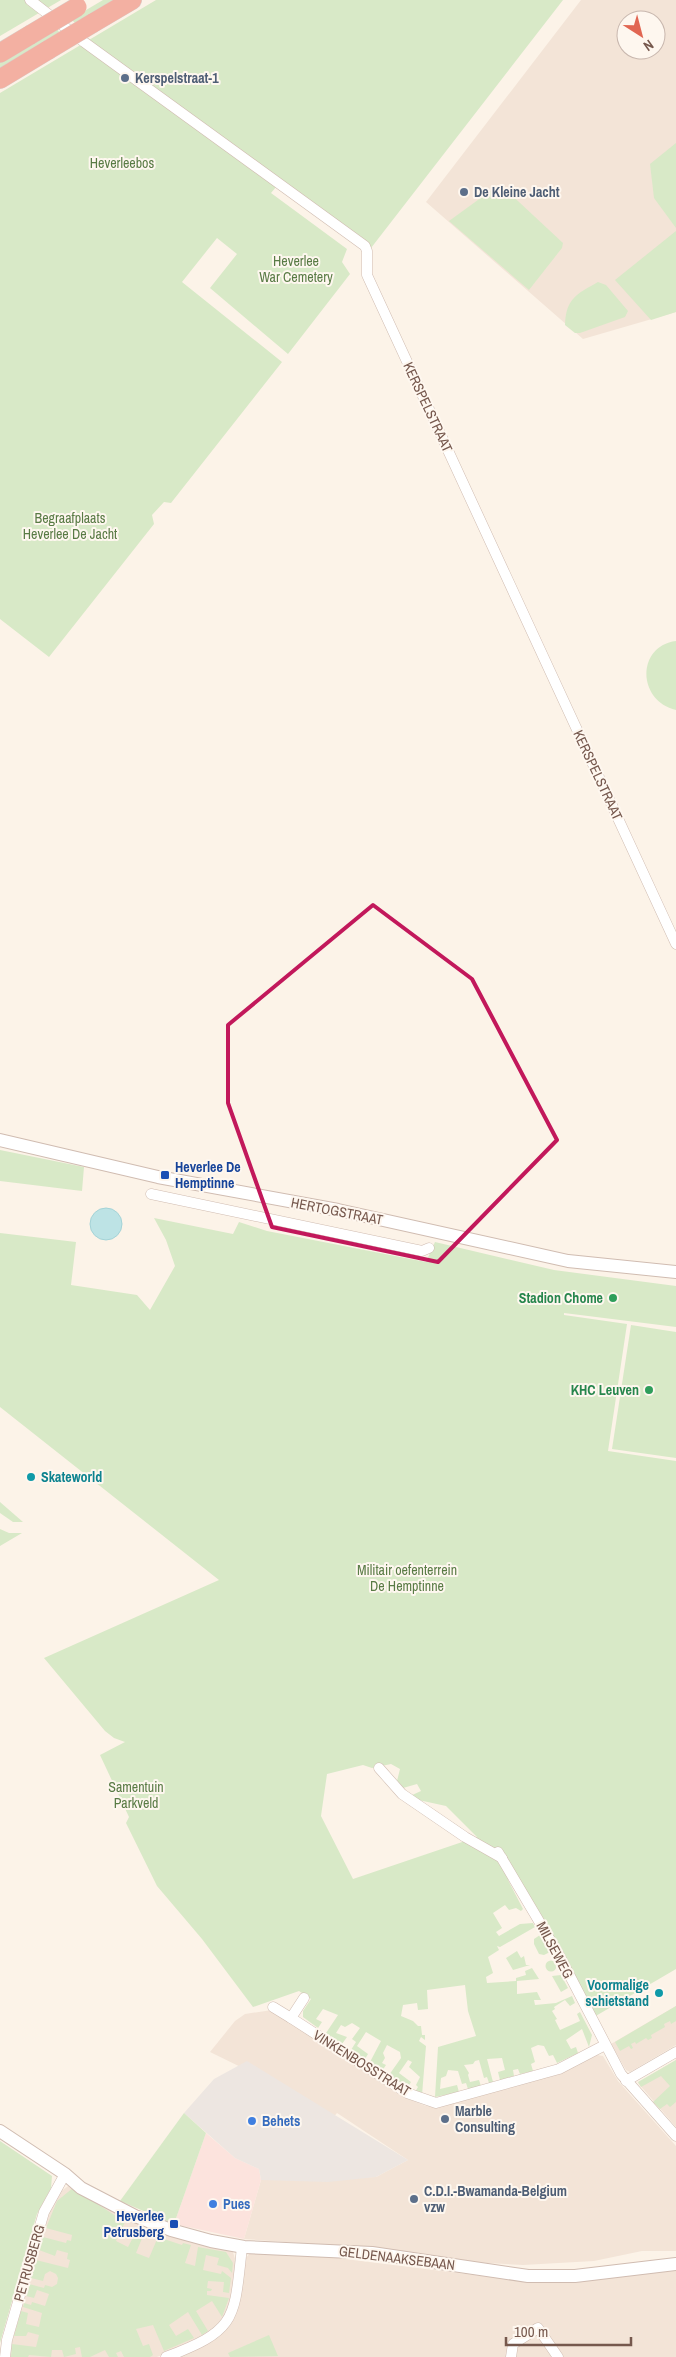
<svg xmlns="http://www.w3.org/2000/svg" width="676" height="2357" viewBox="0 0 676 2357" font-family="'Archivo Narrow',sans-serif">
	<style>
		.residential { fill: #f3e4d7; fill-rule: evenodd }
		.commercial { fill: #fce3dd }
		.industrial { fill: #ede6e1 }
		.green { fill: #d8e9c7; fill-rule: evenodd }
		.water { fill: #bde3e5; stroke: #a4d3d7 }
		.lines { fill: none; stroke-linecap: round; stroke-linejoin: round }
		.minor-casing { stroke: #d0bcb1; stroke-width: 11 }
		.tertiary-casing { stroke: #d0bcb1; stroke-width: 14 }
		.motorway-casing { stroke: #d9d0cd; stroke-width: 20 }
		.minor { stroke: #fff; stroke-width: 10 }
		.tertiary { stroke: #fff; stroke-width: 12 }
		.motorway { stroke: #f3b0a2; stroke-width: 19 }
		.motorway-bridge-casing { stroke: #d9d0cd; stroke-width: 20; stroke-linecap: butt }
		.motorway-bridge { stroke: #f3b0a2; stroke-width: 19 }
		.marked { fill: none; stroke: #c2185b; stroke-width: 4; stroke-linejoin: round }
		.service-dot { fill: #5c6f8a; stroke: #fef7ef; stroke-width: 2 }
		.transit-dot { fill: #1a4fb4; stroke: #fef7ef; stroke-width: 2 }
		.leisure-dot { fill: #2e9e5b; stroke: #fef7ef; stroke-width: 2 }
		.culture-dot { fill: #0f9aa8; stroke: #fef7ef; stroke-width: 2 }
		.shop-dot { fill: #3f7fe0; stroke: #fef7ef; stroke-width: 2 }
		.labels { text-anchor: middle; stroke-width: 4; stroke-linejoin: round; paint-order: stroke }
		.service-label { font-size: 14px; font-weight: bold; fill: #4e5e75; stroke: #fef7ef; text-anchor: start }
		.park-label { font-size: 14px; fill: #597b45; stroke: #fef7ef }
		.street-label { font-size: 14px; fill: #76584d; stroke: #fef7ef }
		.transit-label { font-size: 14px; font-weight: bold; fill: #164399; stroke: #fef7ef; text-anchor: start }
		.leisure-label { font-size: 14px; font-weight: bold; fill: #27864d; stroke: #fef7ef; text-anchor: end }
		.culture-label { font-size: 14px; font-weight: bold; fill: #0d838f; stroke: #fef7ef; text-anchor: start }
		.shop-label { font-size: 14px; font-weight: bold; fill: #366cbe; stroke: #fef7ef; text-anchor: start }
	</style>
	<rect width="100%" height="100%" fill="#fcf3e8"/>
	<!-- residential -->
	<g class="residential">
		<path d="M 581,0 L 676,0 L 676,312 L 583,339 L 426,202 ZM 626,20 L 656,20 L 656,50 L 626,50 Z"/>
		<path d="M 676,2006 L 676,2045 L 630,2072 L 626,2070 L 611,2044 Z"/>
		<path d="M 272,2010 L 408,2099 L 426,2106 L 439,2107 L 597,2055 L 603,2056 L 618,2081 L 676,2146 L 676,2251 L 642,2251 L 594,2261 L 523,2265 L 470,2262 L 395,2250 L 244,2239 L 261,2180 L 376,2177 L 408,2160 L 337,2113 L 333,2118 L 292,2092 L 210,2052 L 235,2021 L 245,2014 Z"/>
		<path d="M 676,2060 L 676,2127 L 638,2083 Z"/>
		<path d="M 71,2184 L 232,2249 L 236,2262 L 231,2304 L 224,2319 L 204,2338 L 157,2357 L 8,2357 L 9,2346 L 45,2220 L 60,2192 Z"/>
		<path d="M 251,2252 L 337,2258 L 530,2282 L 573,2283 L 640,2273 L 676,2271 L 676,2357 L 562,2357 L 540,2324 L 508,2357 L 175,2357 L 212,2341 L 219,2335 L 245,2259 Z"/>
		<path d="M 534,2334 L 542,2336 L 556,2357 L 515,2357 L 517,2345 Z"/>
	</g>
	<!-- commercial -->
	<path class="commercial" d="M 206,2133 L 235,2158 L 259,2169 L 261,2180 L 244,2239 L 174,2224 Z"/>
	<!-- industrial -->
	<path class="industrial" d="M 247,2061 L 408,2160 L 376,2177 L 328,2182 L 261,2180 L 259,2169 L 235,2158 L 184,2113 L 214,2079 Z"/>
	<!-- green -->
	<g class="green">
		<path d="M 0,0 L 61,0 L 0,36 Z"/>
		<path d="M 103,0 L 116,0 L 76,24 L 71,19 Z"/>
		<path d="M 156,0 L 563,0 L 371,248 L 281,181 L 271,193 L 347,249 L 342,262 L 350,274 L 288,354 L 210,288 L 237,254 L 217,238 L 182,282 L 282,362 L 171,503 L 164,502 L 152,515 L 154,524 L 49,657 L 0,619 L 0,93 Z"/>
		<path d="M 56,28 L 60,33 L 0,69 L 0,62 Z"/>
		<path d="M 676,143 L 676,228 L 654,198 L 650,164 Z"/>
		<path d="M 499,188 L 505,189 L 563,243 L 562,248 L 529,290 L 449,221 L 493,189 Z"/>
		<path d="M 676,231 L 676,312 L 651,320 L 615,280 Z"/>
		<path d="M 598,282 L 606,285 L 628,311 L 625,317 L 580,333 L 575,333 L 565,325 C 566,298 577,294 598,282 Z"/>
		<path d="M 676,641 L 676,710 C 637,701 636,646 676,641 Z"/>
		<path d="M 0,1150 L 84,1167 L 82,1191 L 0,1181 Z"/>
		<path d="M 154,1218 L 233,1234 L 239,1222 L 267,1231 L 426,1262 L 435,1242 L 554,1270 L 676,1286 L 676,1327 L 564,1313 L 564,1315 L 627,1324 L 608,1451 L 676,1461 L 676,1969 L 594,2017 L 514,1877 L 508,1880 L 523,1909 L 521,1911 L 516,1908 L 509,1910 L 505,1905 L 493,1913 L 502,1928 L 496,1932 L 499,1936 L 520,1924 L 533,1923 L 535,1927 L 500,1947 L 497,1946 L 499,1950 L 488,1957 L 493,1973 L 486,1977 L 487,1983 L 516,1981 L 516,1978 L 526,1975 L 525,1971 L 532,1968 L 539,1979 L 517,1981 L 517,1994 L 537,1992 L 541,2000 L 534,2000 L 535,2005 L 556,2003 L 572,1996 L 575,2003 L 570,2006 L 565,2000 L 554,2007 L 555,2009 L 552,2011 L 557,2019 L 555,2020 L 560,2030 L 580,2021 L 577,2014 L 580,2012 L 592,2035 L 589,2047 L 582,2029 L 566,2040 L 571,2049 L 576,2047 L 578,2053 L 557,2063 L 553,2055 L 549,2056 L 544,2046 L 538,2045 L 531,2048 L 535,2062 L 531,2064 L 533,2071 L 520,2074 L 518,2069 L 513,2070 L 514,2076 L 500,2080 L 498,2072 L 505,2070 L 502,2058 L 487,2059 L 493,2082 L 489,2083 L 487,2077 L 484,2078 L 479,2060 L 475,2061 L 473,2064 L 464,2065 L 469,2073 L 468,2075 L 470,2082 L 479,2080 L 481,2086 L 468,2089 L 466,2083 L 462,2084 L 458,2071 L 448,2070 L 446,2076 L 441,2078 L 440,2089 L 457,2085 L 459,2092 L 435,2097 L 438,2047 L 476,2036 L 468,2011 L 465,1985 L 427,1990 L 428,2009 L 418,2010 L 417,2003 L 403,2005 L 401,2016 L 413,2021 L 418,2026 L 421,2026 L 422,2035 L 425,2035 L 425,2040 L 421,2037 L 419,2041 L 426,2046 L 422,2095 L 415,2092 L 418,2087 L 416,2085 L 420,2077 L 409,2067 L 412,2062 L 408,2060 L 399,2073 L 411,2082 L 408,2087 L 389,2075 L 401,2058 L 400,2052 L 387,2045 L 383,2053 L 385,2058 L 382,2063 L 386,2065 L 382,2071 L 370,2062 L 381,2041 L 366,2032 L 357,2046 L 368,2054 L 365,2059 L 351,2050 L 356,2042 L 352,2039 L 360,2028 L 352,2023 L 345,2027 L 341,2025 L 336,2033 L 347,2037 L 342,2044 L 326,2033 L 338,2015 L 323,2009 L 316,2019 L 322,2022 L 318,2028 L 303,2017 L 303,2011 L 311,1999 L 299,1991 L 253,2007 L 202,1939 L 157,1886 L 126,1823 L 129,1817 L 100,1755 L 125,1742 L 114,1738 L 105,1731 L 44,1658 L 219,1580 L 0,1407 L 0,1233 L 76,1242 L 71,1285 L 137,1295 L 150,1310 L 175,1266 L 166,1240 ZM 391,1764 L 400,1769 L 396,1785 L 403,1788 L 417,1784 L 421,1791 L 410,1796 L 414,1799 L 446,1806 L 477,1837 L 353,1879 L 321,1816 L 327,1774 L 363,1765 L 372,1768 Z"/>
		<path d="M 631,1325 L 676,1332 L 676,1458 L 612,1449 Z"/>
		<path d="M 0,1502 L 23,1522 L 13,1522 L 0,1513 Z"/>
		<path d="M 0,1529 L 9,1533 L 22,1533 L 0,1546 Z"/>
		<path d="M 540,1935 L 550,1952 L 544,1955 L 539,1954 L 534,1944 L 534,1939 Z"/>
		<path d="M 517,1951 L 521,1958 L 524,1956 L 526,1965 L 530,1965 L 513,1970 L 506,1958 Z"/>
		<circle cx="551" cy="1966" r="5.5"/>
		<path d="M 561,1975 L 568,1988 L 561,1992 L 552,1976 Z"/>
		<path d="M 676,2006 L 676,2021 L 671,2024 L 670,2021 L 664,2024 L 665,2027 L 651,2035 L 652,2038 L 648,2040 L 646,2038 L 636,2044 L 635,2042 L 631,2044 L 633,2048 L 631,2049 L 629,2046 L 620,2051 L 615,2042 Z"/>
		<path d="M 676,2060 L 676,2102 L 670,2107 L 667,2104 L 660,2109 L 653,2102 L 670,2086 L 661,2076 L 641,2087 L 638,2082 Z"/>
		<path d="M 184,2113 L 206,2133 L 174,2224 L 120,2201 Z"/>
		<path d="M 0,2141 L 52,2176 L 51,2188 L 37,2214 L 0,2343 Z"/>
		<path d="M 73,2188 L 125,2222 L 116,2241 L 128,2247 L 138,2228 L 145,2231 L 136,2253 L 149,2258 L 158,2237 L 182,2245 L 183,2243 L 191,2245 L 185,2263 L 195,2266 L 198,2247 L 226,2252 L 233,2263 L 232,2273 L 228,2268 L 217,2265 L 219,2258 L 206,2255 L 203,2270 L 221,2274 L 222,2271 L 231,2278 L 229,2293 L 223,2292 L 224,2282 L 208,2281 L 207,2288 L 212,2289 L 211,2291 L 207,2291 L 207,2295 L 229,2298 L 222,2317 L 212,2301 L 196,2311 L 208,2331 L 202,2335 L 188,2312 L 169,2325 L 176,2336 L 188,2329 L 194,2338 L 164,2351 L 153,2325 L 136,2329 L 143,2346 L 149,2344 L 153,2355 L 150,2357 L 124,2357 L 121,2351 L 116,2353 L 118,2357 L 109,2357 L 105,2350 L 90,2357 L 82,2357 L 80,2347 L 75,2348 L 76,2354 L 64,2357 L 62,2350 L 52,2350 L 51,2357 L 29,2355 L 28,2357 L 11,2357 L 12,2344 L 36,2347 L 39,2335 L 28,2332 L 26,2336 L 14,2336 L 21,2311 L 28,2313 L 26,2324 L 39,2327 L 42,2313 L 23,2307 L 24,2303 L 31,2305 L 32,2302 L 45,2306 L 49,2294 L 37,2290 L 34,2298 L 26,2296 L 29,2284 L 44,2288 L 45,2285 L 52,2287 L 57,2284 L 58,2278 L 56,2274 L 50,2271 L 45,2274 L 43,2281 L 31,2278 L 36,2260 L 68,2268 L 70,2260 L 67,2259 L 68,2253 L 57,2250 L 55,2256 L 39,2250 L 43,2237 L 66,2243 L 67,2240 L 71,2241 L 72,2235 L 46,2228 L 57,2201 Z"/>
		<path d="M 269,2335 L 278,2356 L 230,2357 L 228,2353 Z"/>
	</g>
	<!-- water -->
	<circle class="water" cx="106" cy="1224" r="16"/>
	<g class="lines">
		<defs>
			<g id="minor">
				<path d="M 30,0 L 84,42 L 365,246 L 367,251 L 367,275 L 676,944"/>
				<path d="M 151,1194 L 422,1251 L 429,1248"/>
				<path d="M 379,1768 L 402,1794 L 465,1837 L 502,1858"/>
				<path d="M 498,1852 L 559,1955 L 621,2074 L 676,2136"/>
				<path d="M 304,1998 L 291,2018 L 407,2093 L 436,2103 L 559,2069 L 605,2045"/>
				<path d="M 273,2007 L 291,2018"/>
				<path d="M 626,2081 L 676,2052"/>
				<path d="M 5,2357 L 7,2340 L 44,2212 L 65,2174"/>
				<path d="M 166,2357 C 238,2330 234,2319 242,2247"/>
				<path d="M 511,2357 L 513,2344 L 538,2328 L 558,2357"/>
			</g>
			<g id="tertiary">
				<path d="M 0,1140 L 158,1177 L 338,1210 L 568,1261 L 676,1272"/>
				<path d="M 0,2131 L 65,2174 L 81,2188 L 135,2216 L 171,2230 L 211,2241 L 244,2247 L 372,2253 L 528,2276 L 575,2276 L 676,2264"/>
			</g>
			<g id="motorway">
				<path d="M 93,23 L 132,0"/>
				<path d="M 0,53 L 30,35"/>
				<path d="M 0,79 L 48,50"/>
			</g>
		</defs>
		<!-- minor casing -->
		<use href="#minor" class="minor-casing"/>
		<!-- tertiary casing -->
		<use href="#tertiary" class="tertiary-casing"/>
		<!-- motorway casing -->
		<use href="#motorway" class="motorway-casing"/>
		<!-- minor -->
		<use href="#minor" class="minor"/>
		<!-- tertiary -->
		<use href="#tertiary" class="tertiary"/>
		<!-- motorway -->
		<use href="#motorway" class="motorway"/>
		<defs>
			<g id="motorway-bridge">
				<path d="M 30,35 L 77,7"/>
				<path d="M 48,50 L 93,23"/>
			</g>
		</defs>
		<!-- motorway-bridge casing -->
		<use href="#motorway-bridge" class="motorway-bridge-casing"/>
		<!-- motorway-bridge -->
		<use href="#motorway-bridge" class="motorway-bridge"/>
	</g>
	<!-- marked area -->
	<path class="marked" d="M 373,905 L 472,979 L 557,1140 L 438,1262 L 272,1227 L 228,1103 L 228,1025 Z"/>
	<!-- markers -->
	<g class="service-dot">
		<circle cx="125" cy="78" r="5"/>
		<circle cx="464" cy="192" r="5"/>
		<circle cx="445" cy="2119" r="5"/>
		<circle cx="414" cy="2199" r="5"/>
	</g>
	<g class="transit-dot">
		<rect x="160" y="1170" width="10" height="10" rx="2.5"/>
		<rect x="169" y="2219" width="10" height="10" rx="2.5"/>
	</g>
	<g class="leisure-dot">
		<circle cx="613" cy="1298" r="5"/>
		<circle cx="649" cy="1390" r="5"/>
	</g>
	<g class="culture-dot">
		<circle cx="31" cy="1477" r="5"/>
		<circle cx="659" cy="1993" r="5"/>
	</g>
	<g class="shop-dot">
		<circle cx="252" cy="2121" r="5"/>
		<circle cx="213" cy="2204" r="5"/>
	</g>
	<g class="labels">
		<!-- service labels -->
		<g class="service-label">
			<text x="135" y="83">Kerspelstraat-1</text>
			<text x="474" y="197">De Kleine Jacht</text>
			<text x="455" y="2116">Marble<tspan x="455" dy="16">Consulting</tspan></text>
			<text x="424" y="2196">C.D.I.-Bwamanda-Belgium<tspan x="424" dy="16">vzw</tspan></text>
		</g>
		<!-- park labels -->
		<g class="park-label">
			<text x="122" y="168">Heverleebos</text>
			<text x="296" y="266">Heverlee<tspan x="296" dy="16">War Cemetery</tspan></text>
			<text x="70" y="523">Begraafplaats<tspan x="70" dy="16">Heverlee De Jacht</tspan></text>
			<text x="407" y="1575">Militair oefenterrein<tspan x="407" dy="16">De Hemptinne</tspan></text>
			<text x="136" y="1792">Samentuin<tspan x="136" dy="16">Parkveld</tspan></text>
		</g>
		<!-- street labels -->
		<g class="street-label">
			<text transform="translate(428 407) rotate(65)" y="5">KERSPELSTRAAT</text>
			<text transform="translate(598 775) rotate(65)" y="5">KERSPELSTRAAT</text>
			<text transform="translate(337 1211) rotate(11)" y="5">HERTOGSTRAAT</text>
			<text transform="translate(555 1950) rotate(62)" y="5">MILSEWEG</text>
			<text transform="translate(362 2063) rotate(32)" y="5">VINKENBOSSTRAAT</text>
			<text transform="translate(397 2258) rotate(7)" y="5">GELDENAAKSEBAAN</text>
			<text transform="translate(29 2263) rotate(-74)" y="5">PETRUSBERG</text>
		</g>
		<!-- transit labels -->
		<g class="transit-label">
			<text x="175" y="1172">Heverlee De<tspan x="175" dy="16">Hemptinne</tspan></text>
			<text x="164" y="2221" text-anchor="end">Heverlee<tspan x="164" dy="16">Petrusberg</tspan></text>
		</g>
		<!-- leisure labels -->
		<g class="leisure-label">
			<text x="603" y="1303">Stadion Chome</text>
			<text x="639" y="1395">KHC Leuven</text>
		</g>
		<!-- culture labels -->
		<g class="culture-label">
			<text x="41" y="1482">Skateworld</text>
			<text x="649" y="1990" text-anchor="end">Voormalige<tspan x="649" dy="16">schietstand</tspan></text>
		</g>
		<!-- shop labels -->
		<g class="shop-label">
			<text x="262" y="2126">Behets</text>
			<text x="223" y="2209">Pues</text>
		</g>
	</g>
	<!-- north arrow -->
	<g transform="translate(641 35) rotate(144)"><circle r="24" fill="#fef7ef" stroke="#c8b7ae"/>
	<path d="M0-4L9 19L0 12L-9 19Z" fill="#e16652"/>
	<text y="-8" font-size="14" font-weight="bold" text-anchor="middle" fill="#76584d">N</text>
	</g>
	<!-- scale -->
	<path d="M506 2337v8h125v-8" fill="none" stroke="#76584d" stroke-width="2.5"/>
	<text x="514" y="2337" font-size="15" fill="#76584d" stroke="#fef7ef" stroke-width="4" paint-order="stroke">100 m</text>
</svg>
